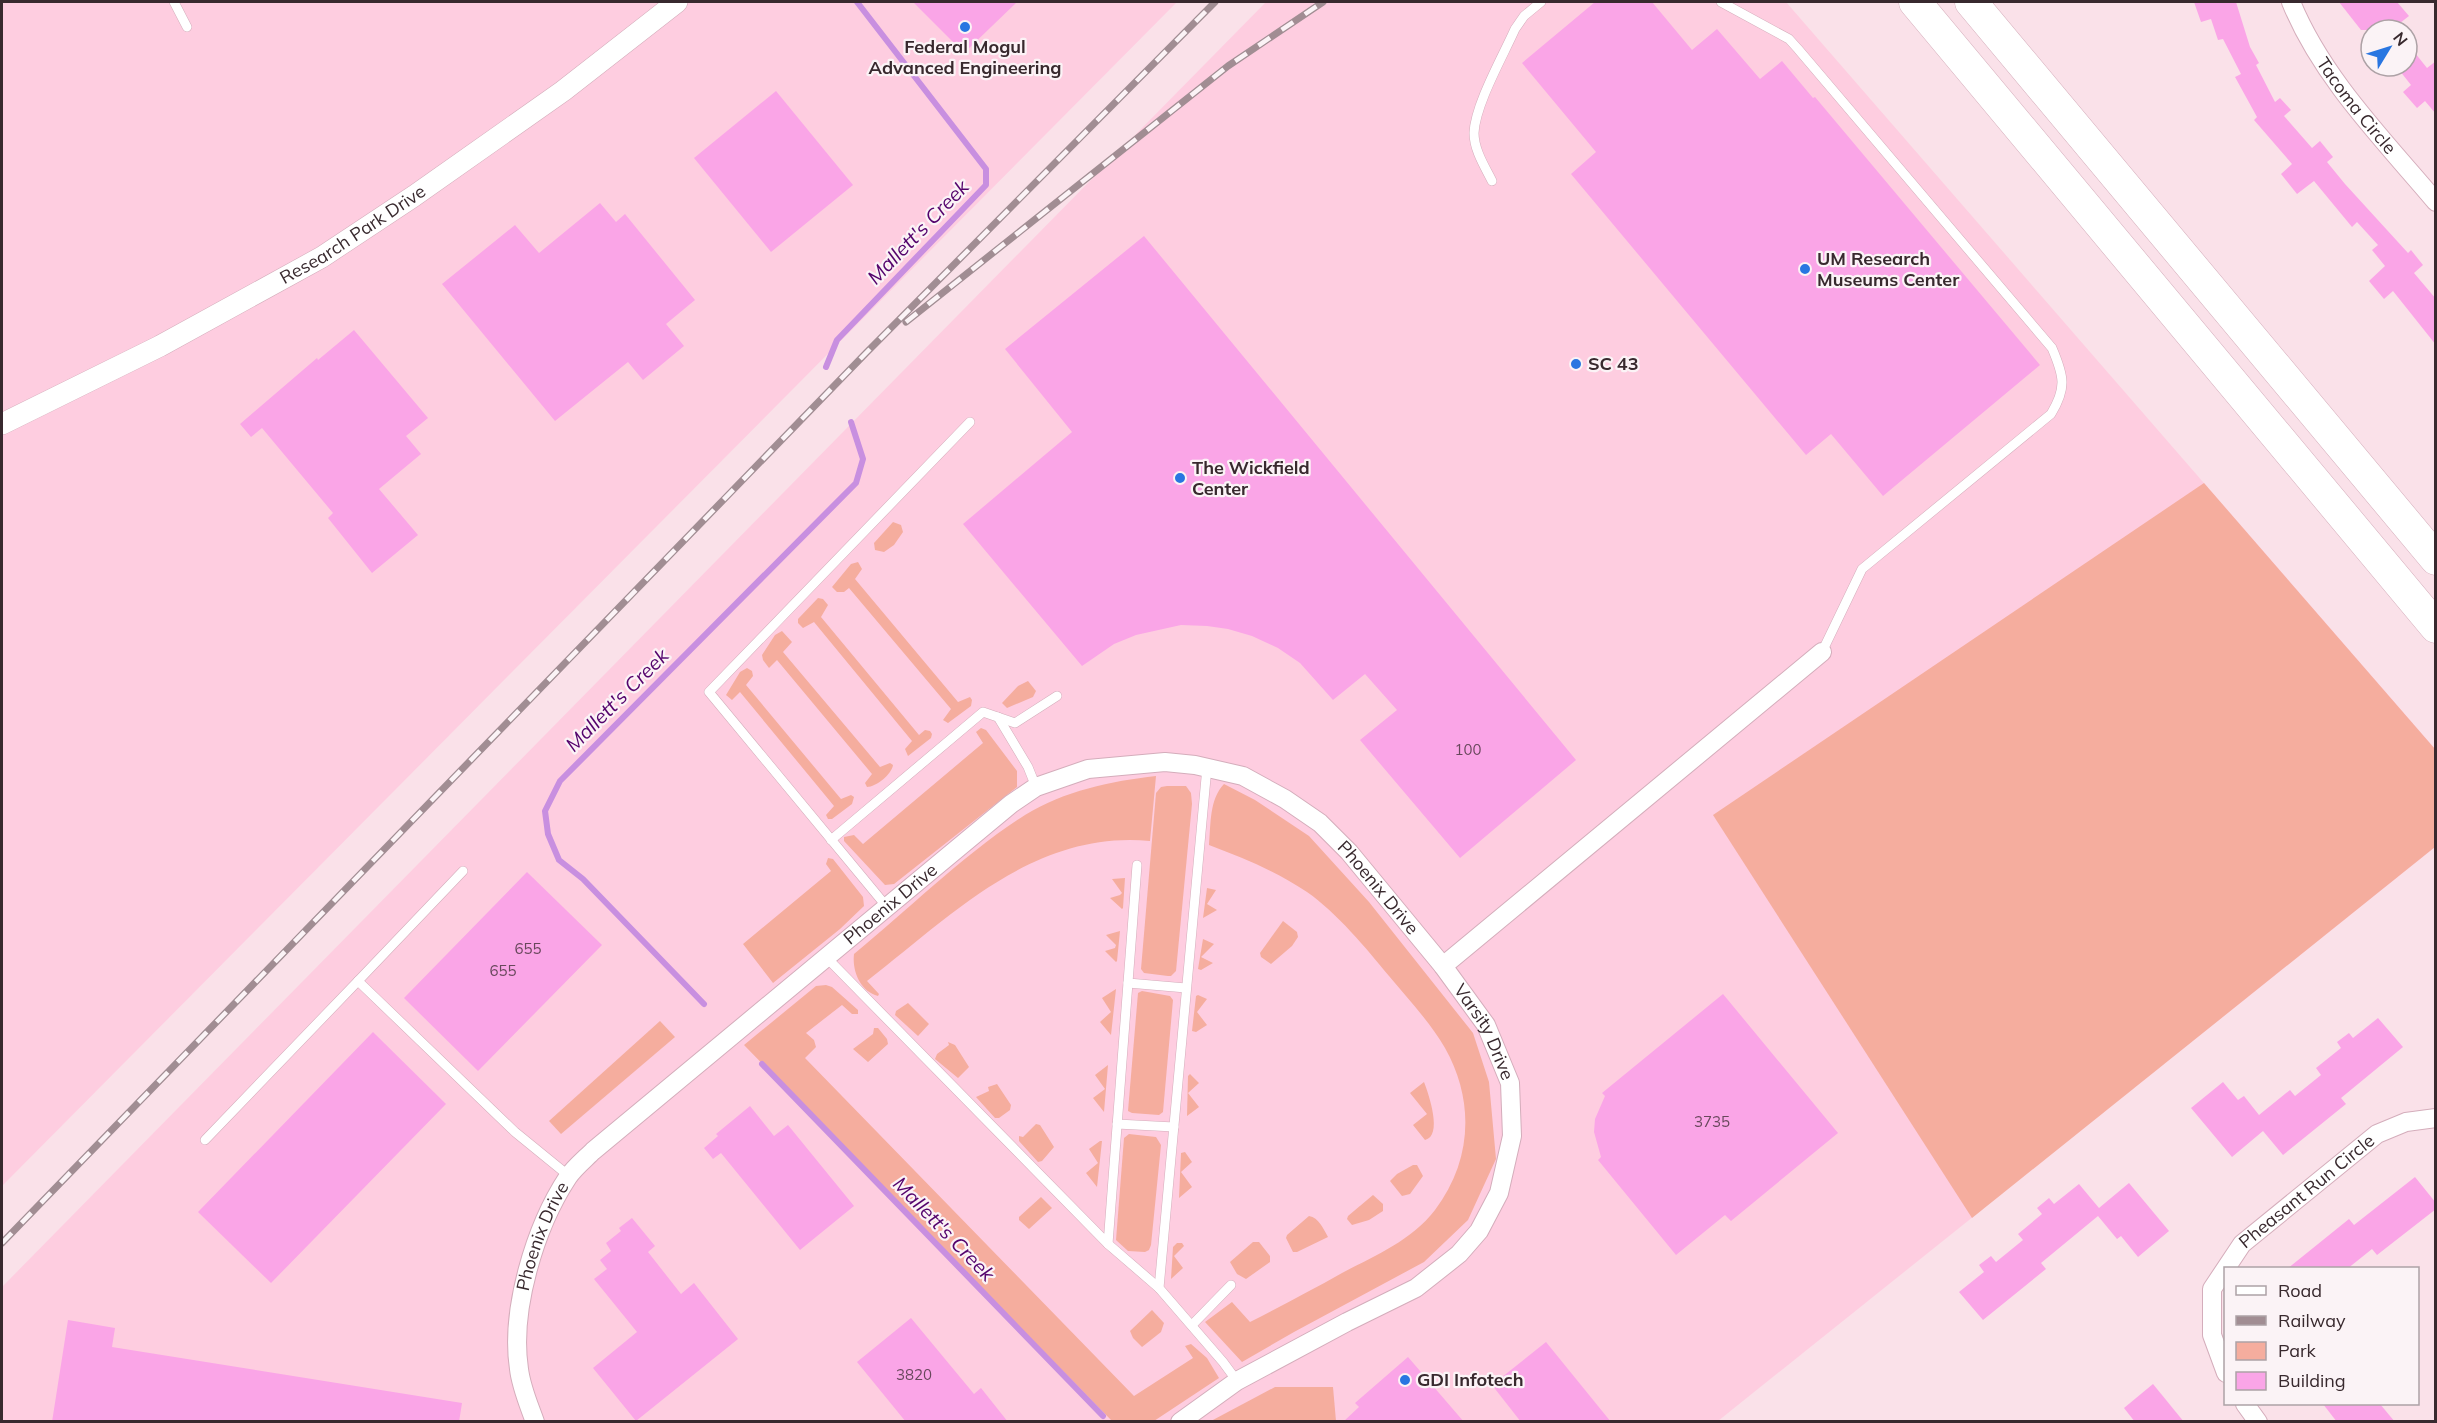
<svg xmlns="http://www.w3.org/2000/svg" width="2437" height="1423" viewBox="0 0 2437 1423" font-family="Mulish,sans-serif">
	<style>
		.built { fill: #fecde0 }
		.green { fill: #f5ad9e }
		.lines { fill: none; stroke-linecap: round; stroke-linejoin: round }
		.stream { stroke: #c88fe0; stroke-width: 6 }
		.building { fill: #faa5e7 }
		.service-casing { stroke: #d4adbb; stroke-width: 10 }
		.minor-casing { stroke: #d4adbb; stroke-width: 20 }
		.tertiary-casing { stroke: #d4adbb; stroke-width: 22 }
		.motorway-casing { stroke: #d4adbb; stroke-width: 33 }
		.service { stroke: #fff; stroke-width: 9 }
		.minor { stroke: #fff; stroke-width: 18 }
		.tertiary { stroke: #fff; stroke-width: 21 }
		.motorway { stroke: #fff; stroke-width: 32 }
		.rail-casing { stroke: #a18d93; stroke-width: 7 }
		.rail { stroke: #fbf3f6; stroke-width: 4.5; stroke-dasharray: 14; stroke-linecap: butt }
		.poi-dot { fill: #2976e1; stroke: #fbf3f6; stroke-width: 2 }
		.labels { text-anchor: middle; stroke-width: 4.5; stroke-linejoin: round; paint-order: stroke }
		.number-label { font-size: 15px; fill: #68485c }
		.poi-label { font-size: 18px; font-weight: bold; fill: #38292e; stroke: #fbf3f6; text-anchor: start }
		.street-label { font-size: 18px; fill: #38292e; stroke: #fbf3f6 }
		.water-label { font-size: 20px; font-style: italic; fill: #54036c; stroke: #fbf3f6 }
	</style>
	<rect width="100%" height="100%" fill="#fae1e9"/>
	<!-- built -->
	<g class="built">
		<path d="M 2,2 L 1177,2 L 2,1186 Z"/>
		<path d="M 1266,2 L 1786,2 L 2435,749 L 2435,847 L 1718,1421 L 2,1421 L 2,1287 Z"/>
	</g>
	<!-- green -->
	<g class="green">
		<path d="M 2204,483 L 2435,749 L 2435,847 L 1972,1218 L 1713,815 Z"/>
		<path d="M 893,522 L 901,525 L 903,532 L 894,545 L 884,552 L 875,550 L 874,543 Z"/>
		<path d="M 858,562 L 862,569 L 855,579 L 958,702 L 970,697 L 972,700 L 971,706 L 948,723 L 943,720 L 951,709 L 849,588 L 844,592 L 837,592 L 832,587 L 851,564 Z"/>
		<path d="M 818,598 L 823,599 L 828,605 L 821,617 L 919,735 L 925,730 L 930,731 L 932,734 L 931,738 L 908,756 L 905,749 L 912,741 L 814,622 L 803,628 L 798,623 L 798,619 Z"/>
		<path d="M 782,631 L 792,642 L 783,652 L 880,767 L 890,763 L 893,765 C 892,774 876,787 867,787 L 865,783 L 872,774 L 777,660 L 769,668 L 763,660 L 762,655 L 775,635 Z"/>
		<path d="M 747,668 L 752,671 L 753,676 L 746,685 L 841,799 L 851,795 L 854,797 L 852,804 L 832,819 L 828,819 L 826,815 L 834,806 L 740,692 L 732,700 L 726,695 L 740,672 Z"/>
		<path d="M 1028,681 L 1036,691 L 1033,697 L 1007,708 L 1002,703 L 1018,686 Z"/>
		<path d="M 981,728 L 986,730 L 1017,771 L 1017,787 L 894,884 L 885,885 L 844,841 L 844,837 L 854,835 L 863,844 L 983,743 L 976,732 Z"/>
		<path d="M 1156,776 L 1150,841 C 1034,830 952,915 867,981 L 879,994 L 878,996 C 860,991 852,971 854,954 C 909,909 965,853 1025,815 C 1064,791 1111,781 1156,776 Z"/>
		<path d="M 1224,784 L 1255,800 L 1309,836 L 1369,902 L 1473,1033 L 1489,1082 L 1496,1159 L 1468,1220 L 1424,1262 L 1294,1332 L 1242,1362 L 1205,1322 L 1232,1302 L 1250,1322 C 1281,1306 1312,1290 1342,1273 C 1376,1255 1411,1241 1435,1210 C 1472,1161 1475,1101 1445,1048 C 1430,1022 1408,999 1389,976 C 1366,948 1337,913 1307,892 C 1276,871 1243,858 1209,845 C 1211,824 1209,800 1224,784 Z"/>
		<path d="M 1167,786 L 1186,786 L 1191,793 L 1192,804 L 1176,971 L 1171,976 L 1168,976 L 1144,973 L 1141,969 L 1156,793 L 1161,787 Z"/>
		<path d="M 828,858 L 833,859 L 863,897 L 864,906 L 840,929 L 773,983 L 743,944 L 831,871 L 826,864 Z"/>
		<path d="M 1125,878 L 1123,908 L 1122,909 L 1110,898 L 1120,895 L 1122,893 L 1112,879 Z"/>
		<path d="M 1207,888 L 1216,890 L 1207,904 L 1217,910 L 1203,918 Z"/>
		<path d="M 1283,921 L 1297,932 L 1298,937 L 1292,946 L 1271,964 L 1261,957 L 1260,953 Z"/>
		<path d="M 1120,931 L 1117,961 L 1116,962 L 1105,951 L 1115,948 L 1116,945 L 1106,935 Z"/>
		<path d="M 1203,939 L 1214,944 L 1201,957 L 1213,963 L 1201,970 L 1198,969 Z"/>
		<path d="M 826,985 L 832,987 L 858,1010 L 858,1014 L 852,1014 L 842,1005 L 806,1033 L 814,1040 L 816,1047 L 805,1058 L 1134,1396 L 1193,1358 L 1185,1346 L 1191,1344 L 1207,1358 L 1219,1378 L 1154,1421 L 1112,1421 L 744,1045 L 816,986 Z"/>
		<path d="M 1116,989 L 1111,1035 L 1100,1022 L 1111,1012 L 1102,998 Z"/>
		<path d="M 1142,991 L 1170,996 L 1173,1000 L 1163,1112 L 1159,1115 L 1132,1113 L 1128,1111 L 1138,993 Z"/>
		<path d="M 1198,995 L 1207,999 L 1197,1012 L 1207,1025 L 1196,1032 L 1192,1031 L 1196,996 Z"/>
		<path d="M 908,1003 L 929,1024 L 918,1036 L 895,1015 L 896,1011 Z"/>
		<path d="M 660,1021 L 675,1037 L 561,1134 L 549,1121 Z"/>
		<path d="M 874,1028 L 878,1028 L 887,1039 L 888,1044 L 868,1062 L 853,1049 L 873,1034 Z"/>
		<path d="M 948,1042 L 955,1045 L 969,1067 L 958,1078 L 935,1059 L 937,1054 L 949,1045 Z"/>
		<path d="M 1108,1065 L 1104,1112 L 1093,1098 L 1105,1089 L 1095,1075 Z"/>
		<path d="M 1190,1074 L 1199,1083 L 1188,1093 L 1199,1107 L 1187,1116 L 1188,1076 Z"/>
		<path d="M 1424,1082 C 1429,1095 1443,1136 1425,1140 L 1413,1125 L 1427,1114 L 1410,1093 Z"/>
		<path d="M 997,1084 L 1011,1105 L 1010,1110 L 999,1118 L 995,1118 L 976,1097 L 989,1091 L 988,1087 Z"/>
		<path d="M 1036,1124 L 1040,1125 L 1054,1147 L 1042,1161 L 1038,1162 L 1019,1141 L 1019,1136 L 1023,1137 Z"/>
		<path d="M 1129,1134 L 1156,1137 L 1161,1145 L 1151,1245 L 1149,1250 L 1145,1252 L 1128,1251 L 1116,1240 L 1124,1138 Z"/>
		<path d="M 1100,1141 L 1102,1141 L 1097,1187 L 1086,1173 L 1098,1163 L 1089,1149 Z"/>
		<path d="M 1185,1152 L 1192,1162 L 1181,1172 L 1192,1187 L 1179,1198 L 1181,1153 Z"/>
		<path d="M 1413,1165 L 1417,1165 L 1423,1176 L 1410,1194 L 1402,1196 L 1390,1181 L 1397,1174 Z"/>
		<path d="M 1373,1195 L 1383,1204 L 1383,1211 L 1369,1220 L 1352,1225 L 1347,1219 L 1348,1216 Z"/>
		<path d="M 1041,1197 L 1052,1208 L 1029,1229 L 1019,1220 L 1019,1217 Z"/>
		<path d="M 1309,1216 C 1319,1218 1323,1228 1328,1237 L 1297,1252 L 1293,1252 L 1286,1238 L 1287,1235 Z"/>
		<path d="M 1253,1242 L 1259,1242 L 1270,1256 L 1270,1262 L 1246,1279 L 1237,1274 L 1230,1262 Z"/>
		<path d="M 1177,1243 L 1182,1243 L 1184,1246 L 1174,1256 L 1183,1268 L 1171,1279 L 1173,1247 Z"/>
		<path d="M 1152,1310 L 1164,1323 L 1161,1332 L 1142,1347 L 1133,1338 L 1130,1331 Z"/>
		<path d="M 1275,1387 L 1333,1387 L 1336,1421 L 1211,1421 Z"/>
	</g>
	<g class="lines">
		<!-- stream -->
		<g class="stream">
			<path d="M 826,367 L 837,340 L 986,185 L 986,169 L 857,2"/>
			<path d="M 704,1004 L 583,879 L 559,860 L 548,834 L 545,811 L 560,781 L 856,483 L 863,459 L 851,422"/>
			<path d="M 762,1064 L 1103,1416"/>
		</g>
	</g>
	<!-- building -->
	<g class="building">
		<path d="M 913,2 L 1017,2 L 964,53 Z"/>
		<path d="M 1595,2 L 1652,2 L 1692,50 L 1717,29 L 1760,79 L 1782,61 L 1813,98 L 1815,97 L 2040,365 L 1883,496 L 1831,434 L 1806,455 L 1571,174 L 1596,152 L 1522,63 Z"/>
		<path d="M 2194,2 L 2236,2 L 2250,47 L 2259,63 L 2256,65 L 2275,102 L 2280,98 L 2291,110 L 2284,116 L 2312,148 L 2320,141 L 2333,157 L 2327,162 L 2345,184 L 2408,253 L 2411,250 L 2423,265 L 2414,273 L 2436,299 L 2436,345 L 2393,291 L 2384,299 L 2369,281 L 2385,266 L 2372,250 L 2378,245 L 2357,222 L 2352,227 L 2314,181 L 2297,194 L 2281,174 L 2292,164 L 2254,120 L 2257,117 L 2235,77 L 2241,74 L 2223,39 L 2218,40 L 2211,19 L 2201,22 Z"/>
		<path d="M 2339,2 L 2397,2 L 2409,16 L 2391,30 L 2361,30 Z"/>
		<path d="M 2407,43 L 2427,68 L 2436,61 L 2436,114 L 2425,101 L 2417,108 L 2403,92 L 2411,85 L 2396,66 L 2407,66 Z"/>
		<path d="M 776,91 L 853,185 L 771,252 L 694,158 Z"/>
		<path d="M 600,203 L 616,222 L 625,214 L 695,300 L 666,324 L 684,346 L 643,380 L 628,362 L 555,421 L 442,284 L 515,225 L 539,253 Z"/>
		<path d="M 1144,236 L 1576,760 L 1460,858 L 1360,740 L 1397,710 L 1365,674 L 1333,700 L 1300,663 L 1278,648 L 1252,636 L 1228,629 L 1207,626 L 1181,625 L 1136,635 L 1114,644 L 1082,666 L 963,524 L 1072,432 L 1005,349 Z"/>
		<path d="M 354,330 L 428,418 L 406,436 L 421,454 L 379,489 L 418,535 L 372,573 L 328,518 L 333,513 L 262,428 L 251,437 L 240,424 L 317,358 L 318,360 Z"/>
		<path d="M 527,872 L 602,945 L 478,1071 L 404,998 Z"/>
		<path d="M 1723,994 L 1838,1133 L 1731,1221 L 1725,1215 L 1676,1255 L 1598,1160 L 1601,1157 L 1594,1132 L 1595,1119 L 1605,1096 L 1602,1093 Z"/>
		<path d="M 2378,1018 L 2403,1047 L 2341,1098 L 2346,1104 L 2283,1155 L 2263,1131 L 2232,1157 L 2191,1108 L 2223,1082 L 2238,1100 L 2244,1096 L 2259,1115 L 2290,1090 L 2295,1096 L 2321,1075 L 2316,1068 L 2341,1048 L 2337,1042 L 2349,1033 L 2353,1038 Z"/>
		<path d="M 373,1032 L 446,1104 L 271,1283 L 198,1212 Z"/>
		<path d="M 750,1106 L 774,1136 L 788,1125 L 854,1206 L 800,1250 L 721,1153 L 713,1159 L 704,1148 L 718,1136 L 716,1134 Z"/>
		<path d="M 2415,1177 L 2436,1203 L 2436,1209 L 2377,1255 L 2372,1249 L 2347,1269 L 2287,1269 L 2349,1219 L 2354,1225 Z"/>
		<path d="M 2129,1183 L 2169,1231 L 2138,1257 L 2121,1236 L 2117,1239 L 2098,1216 L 2041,1263 L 2046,1269 L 1983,1320 L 1959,1292 L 1984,1272 L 1979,1265 L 1991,1256 L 1996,1262 L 2023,1240 L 2018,1234 L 2042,1214 L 2037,1208 L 2049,1198 L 2054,1204 L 2079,1184 L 2099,1208 Z"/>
		<path d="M 632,1218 L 655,1246 L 648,1252 L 681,1294 L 694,1283 L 738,1339 L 636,1421 L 593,1368 L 637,1332 L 594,1279 L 607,1269 L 600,1260 L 611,1251 L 606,1243 L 621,1231 L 619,1228 Z"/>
		<path d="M 911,1318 L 974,1394 L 981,1388 L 1008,1422 L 906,1422 L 857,1362 Z"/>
		<path d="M 68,1320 L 115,1328 L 112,1347 L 462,1403 L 459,1422 L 52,1422 Z"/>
		<path d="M 1546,1342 L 1611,1422 L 1521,1422 L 1492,1385 Z"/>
		<path d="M 1408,1357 L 1464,1422 L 1343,1422 L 1359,1407 L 1355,1403 Z"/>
		<path d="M 2153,1384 L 2184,1422 L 2135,1422 L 2124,1408 Z"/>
		<path d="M 2323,1404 L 2380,1404 L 2395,1422 L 2337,1422 Z"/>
	</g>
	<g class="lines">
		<defs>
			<g id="service">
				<path d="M 174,2 L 187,27"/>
				<path d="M 1721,2 L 1789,39 L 1798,49 L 2052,348 C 2064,376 2067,388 2051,414 L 1862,569 L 1822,652"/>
				<path d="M 1492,181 C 1485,167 1474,150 1474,133 C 1475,105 1503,56 1515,29 L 1524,16 L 1541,2"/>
				<path d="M 998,717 L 1028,767 L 1036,787"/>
				<path d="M 1207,767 L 1159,1288 L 1223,1362 L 1237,1381"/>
				<path d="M 831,840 L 983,712 L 1015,723 L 1057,696"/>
				<path d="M 463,871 L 358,981 L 515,1132 L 569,1176"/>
				<path d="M 887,907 L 709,692 L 970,422"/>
				<path d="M 826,957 L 1108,1244 L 1137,865"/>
				<path d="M 1128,983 L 1186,988"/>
				<path d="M 1117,1124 L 1174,1127"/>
				<path d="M 205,1140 L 358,981"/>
				<path d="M 1108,1244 L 1159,1288"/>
				<path d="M 1192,1325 L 1231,1285"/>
			</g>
			<g id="minor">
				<path id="s1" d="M 2291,2 C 2322,78 2383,139 2436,202"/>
				<path d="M 1443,966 L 1822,652"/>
				<path id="s2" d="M 2226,1373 L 2212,1335 L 2212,1289 L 2242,1244 L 2377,1134 L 2406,1122 L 2436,1118"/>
				<path d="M 2245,1404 L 2258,1422"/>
				<path id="s3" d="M 535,1422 C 529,1405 521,1387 519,1369 C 510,1310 535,1227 568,1177 C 574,1168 585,1159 593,1151 L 1011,804 L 1036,787 L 1088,769 L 1165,762 L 1195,765 L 1243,776 L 1285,799 L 1320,823 L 1349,852 L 1443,966 L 1486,1025 L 1510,1083 L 1512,1136 L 1499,1193 L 1479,1231 L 1459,1254 L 1416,1288 L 1347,1322 L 1237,1381 L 1180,1422"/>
			</g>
			<g id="tertiary">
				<path id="s4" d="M 2,424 L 160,346 L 322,257 L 414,196 L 563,91 L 677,2"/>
			</g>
			<g id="motorway">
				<path d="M 1915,2 L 2436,627"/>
				<path d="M 1971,2 L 2436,559"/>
			</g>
		</defs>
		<!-- service casing -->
		<use href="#service" class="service-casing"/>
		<!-- minor casing -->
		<use href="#minor" class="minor-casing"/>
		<!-- tertiary casing -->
		<use href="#tertiary" class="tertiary-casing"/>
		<!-- motorway casing -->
		<use href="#motorway" class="motorway-casing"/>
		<!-- service -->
		<use href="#service" class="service"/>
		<!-- minor -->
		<use href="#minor" class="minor"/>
		<!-- tertiary -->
		<use href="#tertiary" class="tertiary"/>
		<!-- motorway -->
		<use href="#motorway" class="motorway"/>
		<defs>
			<g id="rail">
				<path d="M 906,322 L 1228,66 L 1323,2"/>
				<path d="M 2,1243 L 866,353 L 1215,2"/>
			</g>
		</defs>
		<!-- rail casing -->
		<use href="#rail" class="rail-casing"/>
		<!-- rail -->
		<use href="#rail" class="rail"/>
	</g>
	<!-- markers -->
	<g class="poi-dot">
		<circle cx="965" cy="27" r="6"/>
		<circle cx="1805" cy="269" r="6"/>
		<circle cx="1576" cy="364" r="6"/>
		<circle cx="1180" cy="478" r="6"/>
		<circle cx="1405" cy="1380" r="6"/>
	</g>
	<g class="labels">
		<!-- number labels -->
		<g class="number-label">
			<text x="1468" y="755">100</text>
			<text x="528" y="954">655</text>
			<text x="503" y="976">655</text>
			<text x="1712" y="1127">3735</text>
			<text x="914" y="1380">3820</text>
		</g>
		<!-- poi labels -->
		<g class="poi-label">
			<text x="965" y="53" text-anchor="middle">Federal Mogul<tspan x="965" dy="21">Advanced Engineering</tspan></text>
			<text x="1817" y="265">UM Research<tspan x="1817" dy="21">Museums Center</tspan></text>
			<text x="1588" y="370">SC 43</text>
			<text x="1192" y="474">The Wickfield<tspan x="1192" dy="21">Center</tspan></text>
			<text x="1417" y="1386">GDI Infotech</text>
		</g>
		<!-- street labels -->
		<g class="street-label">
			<text dy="6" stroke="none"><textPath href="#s1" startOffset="123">Tacoma Circle</textPath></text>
			<text dy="6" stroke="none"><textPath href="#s4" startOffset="399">Research Park Drive</textPath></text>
			<text dy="6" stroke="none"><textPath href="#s3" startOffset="1256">Phoenix Drive</textPath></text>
			<text dy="6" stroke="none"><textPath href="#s3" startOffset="680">Phoenix Drive</textPath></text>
			<text dy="6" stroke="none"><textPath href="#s3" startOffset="1436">Varsity Drive</textPath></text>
			<text dy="6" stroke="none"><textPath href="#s2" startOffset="224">Pheasant Run Circle</textPath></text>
			<text dy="6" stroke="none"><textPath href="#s3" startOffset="192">Phoenix Drive</textPath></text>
		</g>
		<!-- water labels -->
		<g class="water-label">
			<text transform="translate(918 232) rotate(-46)" y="7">Mallett's Creek</text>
			<text transform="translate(617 700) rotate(-45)" y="7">Mallett's Creek</text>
			<text transform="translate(944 1229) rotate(46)" y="7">Mallett's Creek</text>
		</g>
	</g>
	<!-- border -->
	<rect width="2437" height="1423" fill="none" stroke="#38292e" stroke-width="6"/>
	<!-- legend -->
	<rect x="2224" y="1267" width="195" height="138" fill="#fbf3f6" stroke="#ada2a6" stroke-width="1.5"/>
	<rect x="2236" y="1286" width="30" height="9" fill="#ffffff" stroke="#ada2a6" stroke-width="1.5"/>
	<text x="2278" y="1297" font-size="18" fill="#38292e">Road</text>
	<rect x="2236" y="1316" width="30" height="9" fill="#a18d93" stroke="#ada2a6" stroke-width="1.5"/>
	<text x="2278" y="1327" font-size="18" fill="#38292e">Railway</text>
	<rect x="2236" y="1342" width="30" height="18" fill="#f5ad9e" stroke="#ada2a6" stroke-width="1.5"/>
	<text x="2278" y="1357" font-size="18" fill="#38292e">Park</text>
	<rect x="2236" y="1372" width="30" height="18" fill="#faa5e7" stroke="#ada2a6" stroke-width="1.5"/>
	<text x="2278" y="1387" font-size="18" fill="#38292e">Building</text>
	<!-- north arrow -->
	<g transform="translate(2389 48) rotate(52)"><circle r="28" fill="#fbf3f6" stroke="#ada2a6" stroke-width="1.5"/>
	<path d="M0-4.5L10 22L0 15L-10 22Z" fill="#2976e1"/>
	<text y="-9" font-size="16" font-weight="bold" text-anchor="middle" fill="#38292e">N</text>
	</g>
</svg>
